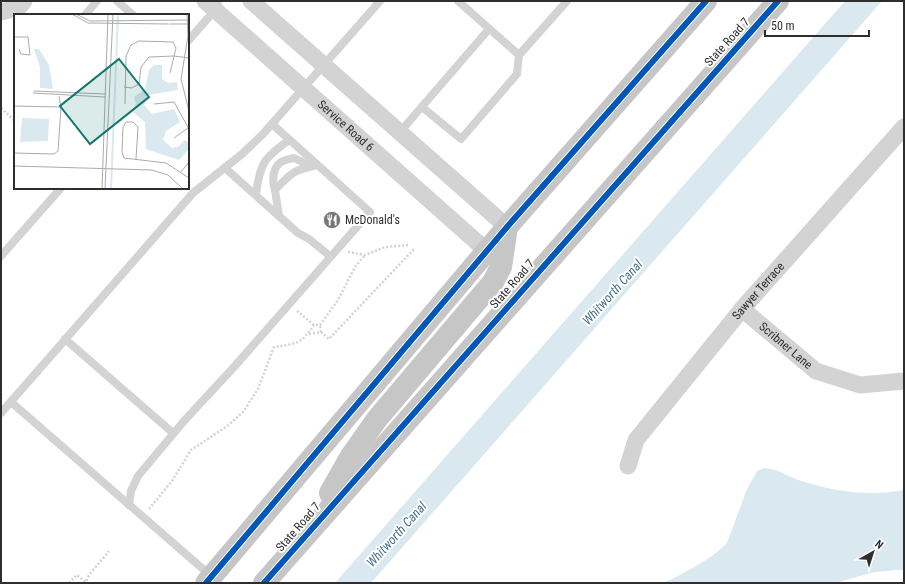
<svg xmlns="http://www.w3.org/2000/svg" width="905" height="584" viewBox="0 0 905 584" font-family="'Roboto Condensed',sans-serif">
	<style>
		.water { fill: #dae8f0 }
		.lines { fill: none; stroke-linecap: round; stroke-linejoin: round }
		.path { stroke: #d3d3d3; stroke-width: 2.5; stroke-dasharray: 2 2; stroke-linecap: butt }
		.service { stroke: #d3d3d3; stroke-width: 8 }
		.minor { stroke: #d3d3d3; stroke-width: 17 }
		.primary { stroke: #c6c6c6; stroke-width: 22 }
		.cycleway-casing { stroke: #fff; stroke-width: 8 }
		.cycleway { stroke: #0057b8; stroke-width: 6 }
		.labels { text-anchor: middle; stroke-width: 4; stroke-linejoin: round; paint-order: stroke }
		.street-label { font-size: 12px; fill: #2e2e2e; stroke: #fff }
		.poi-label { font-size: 12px; fill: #2e2e2e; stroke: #fff; text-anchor: start }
		.water-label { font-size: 13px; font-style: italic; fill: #42708a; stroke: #fff }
		.inset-road { fill: none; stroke: #ababab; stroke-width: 1 }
		.view { fill: #0f766e; fill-opacity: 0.15; stroke: #0f766e; stroke-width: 2 }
		.inset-edge { fill: none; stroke: #2e2e2e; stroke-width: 2 }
	</style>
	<rect width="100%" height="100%" fill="#fff"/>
	<!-- water -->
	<g class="water">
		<path d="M 845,1 L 882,1 L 371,583 L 335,583 Z"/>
		<path d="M 764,468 C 776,468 789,477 801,481 C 833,491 870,497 904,490 L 904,570 L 896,570 L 875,572 L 835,583 L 664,583 C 686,572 710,560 727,543 L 747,489 L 757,471 Z"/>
	</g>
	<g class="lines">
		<!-- path -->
		<g class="path">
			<path d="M 1,108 L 15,121"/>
			<path d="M 348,252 L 365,255 L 385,247 L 410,245"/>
			<path d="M 297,311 L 314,325 L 320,325 L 338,300 L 355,267 L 365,255"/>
			<path d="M 321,332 L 329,339 L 415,248"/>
			<path d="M 309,334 L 321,332 L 320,325"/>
			<path d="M 149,509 L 172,481 L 191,450 L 226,427 L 243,412 L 258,389 L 274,347 C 295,344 302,344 314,325"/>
			<path d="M 69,583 L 77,575 L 86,582 L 89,575 L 109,551"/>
		</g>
		<!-- service -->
		<g class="service">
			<path d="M 117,1 L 133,15"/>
			<path d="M 458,1 L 519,55 L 567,1"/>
			<path d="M 85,15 L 97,1"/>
			<path d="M 188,41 L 215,10 L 218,1"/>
			<path d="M 422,107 L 461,139 L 517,74 L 519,55"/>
			<path d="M 400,132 L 489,29"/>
			<path d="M 225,168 L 298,233 L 309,239 L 330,256"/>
			<path d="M 275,190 C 272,181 272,168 281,162 C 284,160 290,159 294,158 L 311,166"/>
			<path d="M 256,194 C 260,163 264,158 289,140"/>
			<path d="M 279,216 L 275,190 C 291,173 293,170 317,165"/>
			<path d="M 1,256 L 61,188"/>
			<path d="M 65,339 L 173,433"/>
			<path d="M 11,402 L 211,576"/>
			<path d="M 1,413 L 193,193 L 242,154 L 263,134 L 380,1"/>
			<path d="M 129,505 L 131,491 L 138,476 L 184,421 L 234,367 L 370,212 L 272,124"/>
		</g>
		<!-- minor -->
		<g class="minor">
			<path id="s1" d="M 205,1 L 487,251"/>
			<path d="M 251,1 L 507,227"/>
			<path d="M 1,12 L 19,7 L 24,1"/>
			<path id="s2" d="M 742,309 L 816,371 L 860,385 L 904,381"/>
			<path id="s3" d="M 628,466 L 636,440 L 742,309 L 904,127"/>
		</g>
		<!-- primary -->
		<g class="primary">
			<path d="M 330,493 L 351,456 L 377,419 L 493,282 L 501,267 L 507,227"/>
			<path d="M 206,583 L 507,227 L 706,1"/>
			<path d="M 264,583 L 778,1"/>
		</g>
		<defs>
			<g id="cycleway">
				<path d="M 206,583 L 507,227 L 706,1"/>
				<path d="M 264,583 L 778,1"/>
			</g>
		</defs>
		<!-- cycleway casing -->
		<use href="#cycleway" class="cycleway-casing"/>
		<!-- cycleway -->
		<use href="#cycleway" class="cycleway"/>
	</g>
	<!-- icons -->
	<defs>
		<symbol id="restaurant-disc" viewBox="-11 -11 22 22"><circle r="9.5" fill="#777" stroke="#fff"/><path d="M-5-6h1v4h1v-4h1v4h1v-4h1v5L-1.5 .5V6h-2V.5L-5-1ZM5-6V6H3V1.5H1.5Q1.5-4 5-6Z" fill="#fff"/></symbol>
	</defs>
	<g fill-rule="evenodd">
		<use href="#restaurant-disc" x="322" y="210" width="20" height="20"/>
	</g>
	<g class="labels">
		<!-- street labels -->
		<g class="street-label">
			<text transform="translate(727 42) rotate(-48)" y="4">State Road 7</text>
			<text dy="4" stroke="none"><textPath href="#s1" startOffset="188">Service Road 6</textPath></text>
			<text transform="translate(512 284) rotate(-49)" y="4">State Road 7</text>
			<text dy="4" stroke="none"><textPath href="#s3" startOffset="220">Sawyer Terrace</textPath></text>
			<text dy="4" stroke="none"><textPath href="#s2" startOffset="57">Scribner Lane</textPath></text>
			<text transform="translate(298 527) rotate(-49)" y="4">State Road 7</text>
		</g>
		<!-- poi labels -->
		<g class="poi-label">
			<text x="345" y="224">McDonald's</text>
		</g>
		<!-- water labels -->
		<g class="water-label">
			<text transform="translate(612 292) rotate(-48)" y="5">Whitworth Canal</text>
			<text transform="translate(396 534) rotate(-48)" y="5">Whitworth Canal</text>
		</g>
	</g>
	<!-- overview -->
	<g transform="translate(14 14)">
		<rect width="175" height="175" fill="#fff"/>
		<path d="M 103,0 L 105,0 L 98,175 L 96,175 ZM 20,35 L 25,35 L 35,51 L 39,75 L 26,74 L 26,53 ZM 140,51 L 148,51 L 148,65 L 154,69 L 163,68 L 164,76 L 135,81 L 130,91 L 138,100 L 160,95 L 166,108 L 152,117 L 149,126 L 158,134 L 165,132 L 171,126 L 175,129 L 175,135 L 165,146 L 132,135 L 131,108 L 119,98 L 122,89 L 120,83 L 131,75 L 135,56 ZM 8,104 L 35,105 L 34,127 L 6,128 Z" fill="#dae8f0"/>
		<path class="inset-road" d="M 58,0 L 74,9 L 155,10M 62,0 L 76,7 L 175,6M 173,0 L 174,22 L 167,65 L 175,97M 156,10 L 175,10M 0,23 L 14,23 L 16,41 L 7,40 L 5,35M 110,73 L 118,74 L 125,70 L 127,53 L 135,43 L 160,42 L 175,44M 20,77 L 91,80M 19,79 L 91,83M 111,90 L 112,42 L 117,31 L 125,27 L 159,28 L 162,34 L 156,59M 140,90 L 160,88 L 175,115M 0,92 L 46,93M 160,124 L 174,114M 0,139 L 40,140 L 44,137 L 47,94 L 45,82M 122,145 L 124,113 L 119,108 L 112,108 L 109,113 L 108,138 L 110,144 L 152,149 L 175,164M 0,152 L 138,156 L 154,161 L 169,175M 167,158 L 175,148M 88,175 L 94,0M 91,175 L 99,0"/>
		<path class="view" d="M 105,45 L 135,83 L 76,130 L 46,92 Z"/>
		<rect width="175" height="175" class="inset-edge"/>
	</g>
	<!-- border -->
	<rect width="905" height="584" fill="none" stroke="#2e2e2e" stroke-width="4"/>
	<!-- north arrow -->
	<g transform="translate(873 552) rotate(39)" stroke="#ffffff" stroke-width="3" paint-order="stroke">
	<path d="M0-3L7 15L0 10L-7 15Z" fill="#2e2e2e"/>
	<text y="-6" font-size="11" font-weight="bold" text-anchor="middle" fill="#2e2e2e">N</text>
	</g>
	<!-- scale -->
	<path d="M765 30v6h104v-6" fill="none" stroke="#2e2e2e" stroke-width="2"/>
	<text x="771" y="30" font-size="12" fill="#2e2e2e" stroke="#ffffff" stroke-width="3" paint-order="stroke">50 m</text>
</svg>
